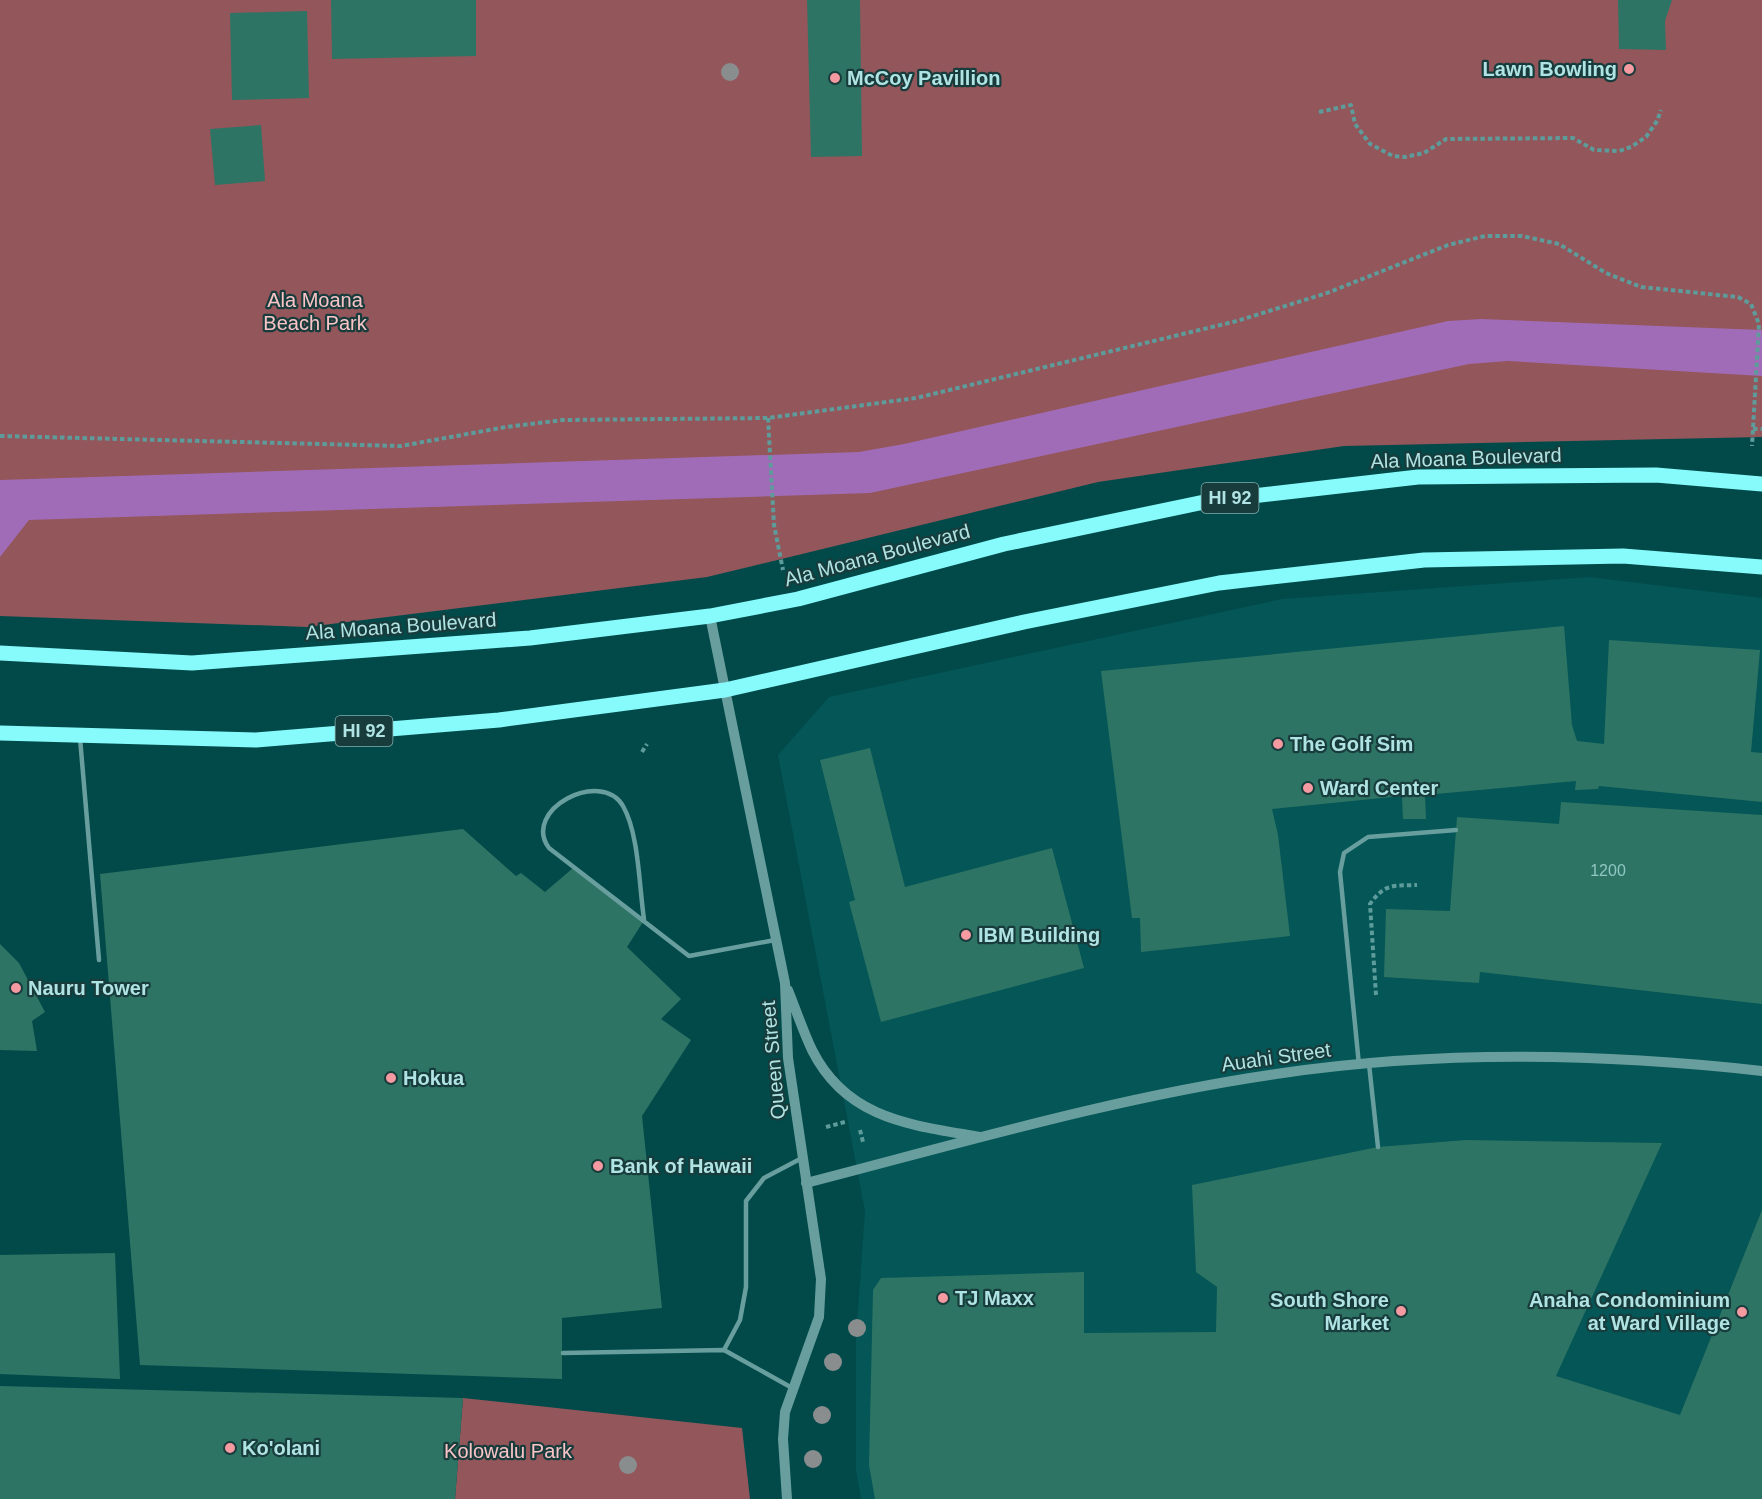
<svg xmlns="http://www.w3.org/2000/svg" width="1762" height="1499" viewBox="0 0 1762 1499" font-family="Arial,sans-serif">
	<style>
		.built { fill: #045657 }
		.green { fill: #93565a }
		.water { fill: #a16cb7 }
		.building { fill: #2e7464 }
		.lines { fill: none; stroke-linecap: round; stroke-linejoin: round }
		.path { stroke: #5e9b9b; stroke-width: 4; stroke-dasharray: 4.5 3; stroke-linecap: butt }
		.service { stroke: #699e9e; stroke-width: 4.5 }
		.tertiary { stroke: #699e9e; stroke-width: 10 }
		.primary { stroke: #87fbfb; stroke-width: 15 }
		.tree { fill: #8a8d8e }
		.poi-dot { fill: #f49aa0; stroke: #183c3c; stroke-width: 2 }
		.labels { text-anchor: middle; stroke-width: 4.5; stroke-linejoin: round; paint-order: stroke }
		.number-label { font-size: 16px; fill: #90c7c3 }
		.shield { fill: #183c3c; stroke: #82b1b1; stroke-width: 1.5 }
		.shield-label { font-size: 18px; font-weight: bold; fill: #b0e3e3 }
		.poi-label { font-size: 20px; font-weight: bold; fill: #b0e3e3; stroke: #183c3c; text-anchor: start }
		.park-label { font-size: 20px; fill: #fac4c6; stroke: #183c3c }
		.street-label { font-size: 20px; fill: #b0e3e3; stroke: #183c3c }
	</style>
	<rect width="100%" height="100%" fill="#024a4a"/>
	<!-- built -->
	<path class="built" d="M 1589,577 L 1762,598 L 1762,1499 L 861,1499 L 856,1470 L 856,1338 L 865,1211 L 778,755 L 829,697 L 1282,599 Z"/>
	<!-- green -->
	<g class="green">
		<path d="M 0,0 L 1762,0 L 1762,437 L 1344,446 L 1098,482 L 707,577 L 307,627 L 0,616 Z"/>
		<path d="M 463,1398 L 742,1428 L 750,1499 L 455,1499 Z"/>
	</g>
	<!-- water -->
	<path class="water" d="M 1481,319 L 1762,330 L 1762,376 L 1508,361 L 1469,364 L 870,493 L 29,520 L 0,557 L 0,480 L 859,452 L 904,444 L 1448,321 Z"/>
	<!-- building -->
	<g class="building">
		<path d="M 331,0 L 476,0 L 476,56 L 332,59 Z"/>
		<path d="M 807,0 L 860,0 L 862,156 L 811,157 Z"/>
		<path d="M 1618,0 L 1672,0 L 1665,21 L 1666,50 L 1619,49 Z"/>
		<path d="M 307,11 L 309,98 L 232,100 L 230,13 Z"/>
		<path d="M 261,125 L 265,181 L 215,185 L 210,129 Z"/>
		<path d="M 1564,626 L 1572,725 L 1577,741 L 1604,744 L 1609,640 L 1760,650 L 1751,752 L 1762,753 L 1762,802 L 1599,786 L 1598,789 L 1575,790 L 1576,781 L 1425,795 L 1426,819 L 1403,819 L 1402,796 L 1272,809 L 1278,835 L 1290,936 L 1141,952 L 1140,918 L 1132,918 L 1101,671 Z"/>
		<path d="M 870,748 L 905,887 L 1052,848 L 1084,968 L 881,1022 L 849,902 L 855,900 L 820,760 Z"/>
		<path d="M 1561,802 L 1762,815 L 1762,1004 L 1480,972 L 1479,983 L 1384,977 L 1386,909 L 1450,911 L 1457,817 L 1559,824 Z"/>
		<path d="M 463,829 L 516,876 L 521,873 L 545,892 L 573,868 L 643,922 L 627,947 L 681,999 L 661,1019 L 691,1040 L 642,1116 L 662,1308 L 562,1318 L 562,1379 L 140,1365 L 100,874 Z"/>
		<path d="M 0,944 L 19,963 L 45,1012 L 32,1021 L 37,1051 L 0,1050 Z"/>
		<path d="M 1466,1140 L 1662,1143 L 1556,1376 L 1680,1415 L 1762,1210 L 1762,1499 L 875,1499 L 869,1465 L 873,1290 L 881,1278 L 1084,1272 L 1084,1333 L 1216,1332 L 1217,1287 L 1196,1272 L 1192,1185 L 1378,1147 Z"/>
		<path d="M 115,1253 L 120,1379 L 0,1374 L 0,1255 Z"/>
		<path d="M 0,1386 L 463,1398 L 455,1499 L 0,1499 Z"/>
	</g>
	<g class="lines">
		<!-- path -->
		<g class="path">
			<path d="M 1319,112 L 1351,105 L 1355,124 L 1370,144 L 1393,156 L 1405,157 L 1424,153 L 1446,139 L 1573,138 L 1594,150 L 1619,151 L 1631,147 L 1646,137 L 1657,121 L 1661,110"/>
			<path d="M 768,418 L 774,525 L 783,570"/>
			<path d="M 1753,429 L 1762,429"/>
			<path d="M 0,436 L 401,446 L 506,427 L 563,420 L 768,418 L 916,398 L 1237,321 L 1327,293 L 1448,245 L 1485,236 L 1522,236 L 1559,244 L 1606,273 L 1641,287 L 1738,297 L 1751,304 L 1759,324 L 1752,446"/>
			<path d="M 642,752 L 647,744"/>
			<path d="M 1376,995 L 1370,904 C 1385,883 1393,886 1417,885"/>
			<path d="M 826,1127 L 845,1122"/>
			<path d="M 860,1130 L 863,1142"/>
		</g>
		<!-- service -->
		<g class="service">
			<path d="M 80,738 L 99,960"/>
			<path d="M 644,919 C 639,886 639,834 623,806 C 601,768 521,810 549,848 L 689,956 L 775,940"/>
			<path d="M 1369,1064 L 1378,1147"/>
			<path d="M 1359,1065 L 1340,872 L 1344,853 L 1368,837 L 1456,830"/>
			<path d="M 724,1350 L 740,1320 L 746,1287 L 746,1201 L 764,1178 L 802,1158"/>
			<path d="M 563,1353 L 724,1350 L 794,1389"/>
		</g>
		<!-- tertiary -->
		<g class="tertiary">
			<path d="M 710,616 L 785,983 L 788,1058 L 821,1279 L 819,1317 L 785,1412 L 783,1439 L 787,1499"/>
			<path d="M 788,990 C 796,1010 803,1031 812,1050 C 847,1120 912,1125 980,1137"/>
			<path d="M 806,1183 C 961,1143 1117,1097 1276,1074 C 1436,1050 1601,1053 1762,1071"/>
		</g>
		<!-- primary -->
		<g class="primary">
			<path d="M 0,653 L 192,663 L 530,638 L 710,616 L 798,599 L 1004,544 L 1209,501 L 1418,477 L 1656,475 L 1762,484"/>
			<path d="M 0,733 L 256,740 L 499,720 L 725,690 L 1024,622 L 1219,583 L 1424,560 L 1623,556 L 1762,567"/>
		</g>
	</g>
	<!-- trees -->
	<g class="tree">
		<circle cx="730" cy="72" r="9"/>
		<circle cx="857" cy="1328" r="9"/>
		<circle cx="833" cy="1362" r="9"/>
		<circle cx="822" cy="1415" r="9"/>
		<circle cx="813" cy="1459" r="9"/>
		<circle cx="628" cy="1465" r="9"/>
	</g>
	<!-- markers -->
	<g class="poi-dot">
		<circle cx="1629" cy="69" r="6"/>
		<circle cx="835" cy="78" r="6"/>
		<circle cx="1278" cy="744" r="6"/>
		<circle cx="1308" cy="788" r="6"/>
		<circle cx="966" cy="935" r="6"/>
		<circle cx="16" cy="988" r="6"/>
		<circle cx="391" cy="1078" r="6"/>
		<circle cx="598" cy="1166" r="6"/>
		<circle cx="943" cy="1298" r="6"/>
		<circle cx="1401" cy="1311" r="6"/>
		<circle cx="1742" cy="1312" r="6"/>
		<circle cx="230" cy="1448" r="6"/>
	</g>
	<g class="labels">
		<!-- number labels -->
		<g class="number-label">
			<text x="1608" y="876">1200</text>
		</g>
		<!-- shield labels -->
		<g class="shield">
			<rect x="1201.5" y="483" width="57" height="30" rx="4.5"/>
			<rect x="335.5" y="716" width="57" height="30" rx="4.5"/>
		</g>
		<g class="shield-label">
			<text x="1230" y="504">HI 92</text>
			<text x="364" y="737">HI 92</text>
		</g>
		<!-- poi labels -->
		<g class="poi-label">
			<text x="1617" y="76" text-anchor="end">Lawn Bowling</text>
			<text x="847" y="85">McCoy Pavillion</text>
			<text x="1290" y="751">The Golf Sim</text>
			<text x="1320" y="795">Ward Center</text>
			<text x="978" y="942">IBM Building</text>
			<text x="28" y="995">Nauru Tower</text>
			<text x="403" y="1085">Hokua</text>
			<text x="610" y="1173">Bank of Hawaii</text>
			<text x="955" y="1305">TJ Maxx</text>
			<text x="1389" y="1307" text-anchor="end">South Shore<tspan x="1389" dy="23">Market</tspan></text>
			<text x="1730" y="1307" text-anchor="end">Anaha Condominium<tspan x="1730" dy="23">at Ward Village</tspan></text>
			<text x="242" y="1455">Ko'olani</text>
		</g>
		<!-- park labels -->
		<g class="park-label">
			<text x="315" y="307">Ala Moana<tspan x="315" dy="23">Beach Park</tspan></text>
			<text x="508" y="1458">Kolowalu Park</text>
		</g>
		<!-- street labels -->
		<g class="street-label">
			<text transform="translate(1466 458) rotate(-2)" y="7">Ala Moana Boulevard</text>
			<text transform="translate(877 555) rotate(-15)" y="7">Ala Moana Boulevard</text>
			<text transform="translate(401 626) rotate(-4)" y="7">Ala Moana Boulevard</text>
			<text transform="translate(1276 1057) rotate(-8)" y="7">Auahi Street</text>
			<text transform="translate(773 1060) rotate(-95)" y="7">Queen Street</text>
		</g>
	</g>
</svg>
